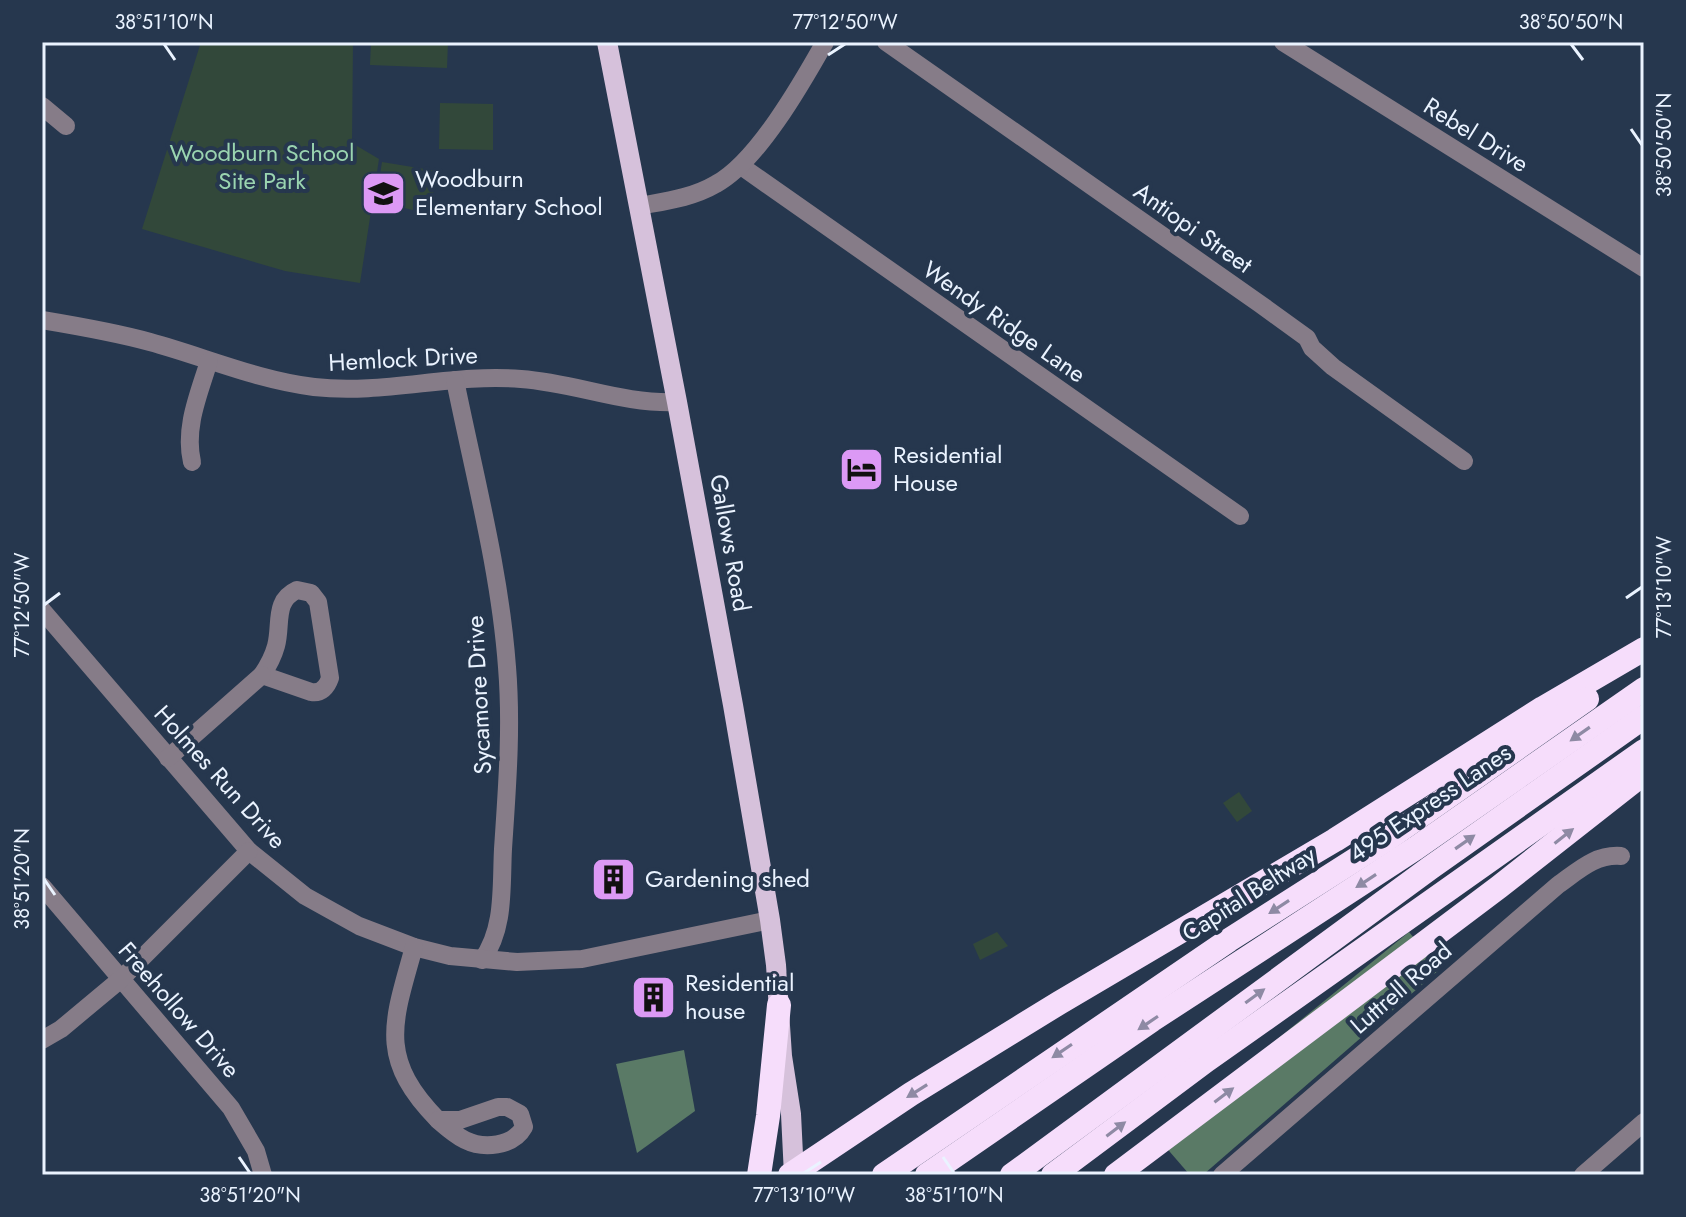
<svg xmlns="http://www.w3.org/2000/svg" width="1686" height="1217" viewBox="0 0 1686 1217" font-family="Jost,sans-serif">
	<style>
		.green { fill: #32483a }
		.forest { fill: #5a7a66 }
		.lines { fill: none; stroke-linecap: round; stroke-linejoin: round }
		.minor { stroke: #867c88; stroke-width: 18 }
		.major { stroke: #d6c1db; stroke-width: 20 }
		.highway { stroke: #f6ddfb; stroke-width: 24 }
		.oneway { fill: #8e8aa4 }
		.ticks { fill: none; stroke: #eaf3ff; stroke-width: 3 }
		.labels { text-anchor: middle; stroke-width: 8; stroke-linejoin: round; paint-order: stroke }
		.street-label { font-size: 24px; fill: #eaf3ff; stroke: #26374e }
		.park-label { font-size: 24px; fill: #9ad4b0; stroke: #26374e }
		.poi-label { font-size: 24px; fill: #eaf3ff; stroke: #26374e; text-anchor: start }
		.neatline { fill: none; stroke: #eaf3ff; stroke-width: 3 }
		.ticks-label { font-size: 20px; text-anchor: middle; fill: #eaf3ff }
	</style>
	<rect width="100%" height="100%" fill="#26374e"/>
	<!-- green -->
	<g class="green">
		<path d="M 201,42 L 353,42 L 352,143 L 379,159 L 360,283 L 285,271 L 142,229 Z"/>
		<path d="M 371,42 L 448,42 L 447,68 L 370,65 Z"/>
		<path d="M 440,103 L 493,104 L 493,150 L 439,149 Z"/>
		<path d="M 382,162 L 437,171 L 432,200 L 420,212 L 397,206 L 397,198 L 377,194 Z"/>
		<path d="M 1239,792 L 1252,811 L 1237,822 L 1223,803 Z"/>
		<path d="M 997,932 L 1008,946 L 980,960 L 973,944 Z"/>
	</g>
	<!-- forest -->
	<g class="forest">
		<path d="M 1409,932 L 1440,969 L 1204,1174 L 1189,1174 L 1157,1137 Z"/>
		<path d="M 684,1050 L 695,1111 L 637,1153 L 616,1064 Z"/>
	</g>
	<g class="lines">
		<!-- minor -->
		<g class="minor">
			<path d="M 886,42 L 1260,304 L 1307,338 L 1312,348 L 1333,367 L 1464,461"/>
			<path d="M 1283,42 L 1644,268"/>
			<path d="M 42,106 L 66,126"/>
			<path d="M 741,166 L 1240,516"/>
			<path d="M 639,206 C 666,201 692,198 716,184 C 757,162 802,83 825,42"/>
			<path d="M 42,320 C 78,326 114,332 150,342 C 205,357 257,380 314,387 C 384,395 452,373 521,379 C 577,383 620,404 677,402"/>
			<path d="M 455,380 C 474,474 500,571 507,667 C 512,728 507,788 503,849 C 501,887 505,929 482,960"/>
			<path d="M 192,462 C 184,427 199,394 209,361"/>
			<path d="M 297,590 L 311,593 L 318,602 L 330,678 C 327,687 321,694 311,692 L 262,675 C 268,666 273,657 276,646 C 282,624 273,601 297,590 Z"/>
			<path d="M 42,610 L 249,851 L 305,896 L 359,926 L 414,947 L 450,956 L 517,962 L 582,959 L 770,920"/>
			<path d="M 168,758 L 262,675"/>
			<path d="M 42,886 L 231,1108 L 256,1151 L 263,1175"/>
			<path d="M 414,947 C 393,1022 377,1058 438,1120"/>
			<path d="M 42,1040 L 61,1029 L 121,979 L 249,851"/>
			<path d="M 498,1107 L 507,1107 L 520,1114 L 524,1127 C 513,1147 483,1149 465,1140 C 455,1135 446,1127 438,1120 L 460,1120 Z"/>
			<path d="M 1222,1175 L 1558,885 C 1578,871 1595,854 1621,856"/>
			<path d="M 1583,1175 L 1644,1122"/>
		</g>
		<!-- major -->
		<path class="major" d="M 607,42 L 677,402 L 733,705 L 770,920 L 776,965 L 782,1056 L 791,1114 L 794,1175"/>
		<!-- highway -->
		<g class="highway">
			<path d="M 759,1175 L 768,1116 L 779,1005"/>
			<path d="M 790,1175 L 911,1094 L 1059,1003 L 1335,840 L 1543,708 L 1644,649"/>
			<path d="M 884,1175 L 1229,940 L 1386,840 L 1587,699"/>
			<path d="M 927,1175 L 1152,1020 L 1416,848 L 1644,689"/>
			<path d="M 1012,1175 L 1430,868 L 1644,717"/>
			<path d="M 1053,1175 L 1207,1060 L 1644,751"/>
			<path d="M 1116,1175 L 1499,887 L 1644,773"/>
		</g>
	</g>
	<!-- one-way arrows -->
	<defs><path id="oneway-solid" d="M-6-.8H1V-3.2L6.5 0L1 3.2V.8H-6Z" transform="scale(2)"/></defs>
	<g class="oneway">
		<use href="#oneway-solid" transform="translate(1580 734) rotate(145)"/>
		<use href="#oneway-solid" transform="translate(1564 836) rotate(-38)"/>
		<use href="#oneway-solid" transform="translate(1465 842) rotate(-35)"/>
		<use href="#oneway-solid" transform="translate(1366 881) rotate(147)"/>
		<use href="#oneway-solid" transform="translate(1279 907) rotate(147)"/>
		<use href="#oneway-solid" transform="translate(1255 996) rotate(-36)"/>
		<use href="#oneway-solid" transform="translate(1148 1023) rotate(146)"/>
		<use href="#oneway-solid" transform="translate(1062 1051) rotate(146)"/>
		<use href="#oneway-solid" transform="translate(917 1091) rotate(148)"/>
		<use href="#oneway-solid" transform="translate(1224 1095) rotate(-37)"/>
		<use href="#oneway-solid" transform="translate(1116 1129) rotate(-37)"/>
	</g>
	<!-- ticks -->
	<path class="ticks" d="M 164,44 L 175,60M 1571,44 L 1583,60M 828,55 L 845,44M 1631,129 L 1642,145M 1626,598 L 1642,587M 44,605 L 60,593M 44,879 L 55,895M 239,1157 L 250,1173M 943,1157 L 954,1173M 804,1173 L 821,1162"/>
	<!-- icons -->
	<defs>
		<symbol id="school-square" viewBox="-11 -11 22 22"><rect x="-9" y="-9" width="18" height="18" rx="4" fill="#dc99f5" stroke="#26374e"/><path d="M0-5L7-2L0 1L-7-2ZM-4 1L0 2.5L4 1V4Q0 6-4 4Z" fill="#111"/></symbol>
		<symbol id="hotel-square" viewBox="-11 -11 22 22"><rect x="-9" y="-9" width="18" height="18" rx="4" fill="#dc99f5" stroke="#26374e"/><path d="M-6-4.5h1.5V1H6V5H4.5V3h-9V5H-6ZM-4 0a1.8 1.8 0 1 1 3.6 0ZM.5 0V-2.5h3Q6-2.5 6 0Z" fill="#111"/></symbol>
		<symbol id="building-square" viewBox="-11 -11 22 22"><rect x="-9" y="-9" width="18" height="18" rx="4" fill="#dc99f5" stroke="#26374e"/><path d="M-4-6H4V6H1V3H-1V6H-4ZM-2.5-4.3h1.7v1.8h-1.7ZM.8-4.3h1.7v1.8H.8ZM-2.5-1h1.7V.8h-1.7ZM.8-1h1.7V.8H.8Z" fill="#111"/></symbol>
	</defs>
	<g fill-rule="evenodd">
		<use href="#school-square" x="358" y="168" width="51" height="51"/>
		<use href="#hotel-square" x="836" y="444" width="51" height="51"/>
		<use href="#building-square" x="588" y="854" width="51" height="51"/>
		<use href="#building-square" x="628" y="972" width="51" height="51"/>
	</g>
	<g class="labels">
		<!-- street labels -->
		<g class="street-label">
			<text transform="translate(1476 135) rotate(32)" y="8">Rebel Drive</text>
			<text transform="translate(1193 228) rotate(35)" y="8">Antiopi Street</text>
			<text transform="translate(1004 322) rotate(35)" y="8">Wendy Ridge Lane</text>
			<text transform="translate(403 359) rotate(-3)" y="8">Hemlock Drive</text>
			<text transform="translate(730 543) rotate(80)" y="8">Gallows Road</text>
			<text transform="translate(479 695) rotate(-93)" y="8">Sycamore Drive</text>
			<text transform="translate(220 777) rotate(48)" y="8">Holmes Run Drive</text>
			<text transform="translate(1430 803) rotate(-34)" y="8">495 Express Lanes</text>
			<text transform="translate(1249 894) rotate(-33)" y="8">Capital Beltway</text>
			<text transform="translate(1401 988) rotate(-41)" y="8">Luttrell Road</text>
			<text transform="translate(179 1010) rotate(49)" y="8">Freehollow Drive</text>
		</g>
		<!-- park labels -->
		<g class="park-label">
			<text x="262" y="161">Woodburn School<tspan x="262" dy="28">Site Park</tspan></text>
		</g>
		<!-- poi labels -->
		<g class="poi-label">
			<text x="415" y="187">Woodburn<tspan x="415" dy="28">Elementary School</tspan></text>
			<text x="893" y="463">Residential<tspan x="893" dy="28">House</tspan></text>
			<text x="645" y="887">Gardening shed</text>
			<text x="685" y="991">Residential<tspan x="685" dy="28">house</tspan></text>
		</g>
	</g>
	<!-- border -->
	<rect width="1686" height="1217" fill="none" stroke="#26374e" stroke-width="88"/>
	<rect x="44" y="44" width="1598" height="1129" class="neatline"/>
	<g class="ticks-label">
		<text x="164" y="29">38°51'10"N</text>
		<text x="845" y="29">77°12'50"W</text>
		<text x="1571" y="29">38°50'50"N</text>
		<text transform="translate(1664 145) rotate(-90)" y="7">38°50'50"N</text>
		<text transform="translate(1664 587) rotate(-90)" y="7">77°13'10"W</text>
		<text transform="translate(22 605) rotate(-90)" y="7">77°12'50"W</text>
		<text transform="translate(22 879) rotate(-90)" y="7">38°51'20"N</text>
		<text x="250" y="1202">38°51'20"N</text>
		<text x="804" y="1202">77°13'10"W</text>
		<text x="954" y="1202">38°51'10"N</text>
	</g>
</svg>
